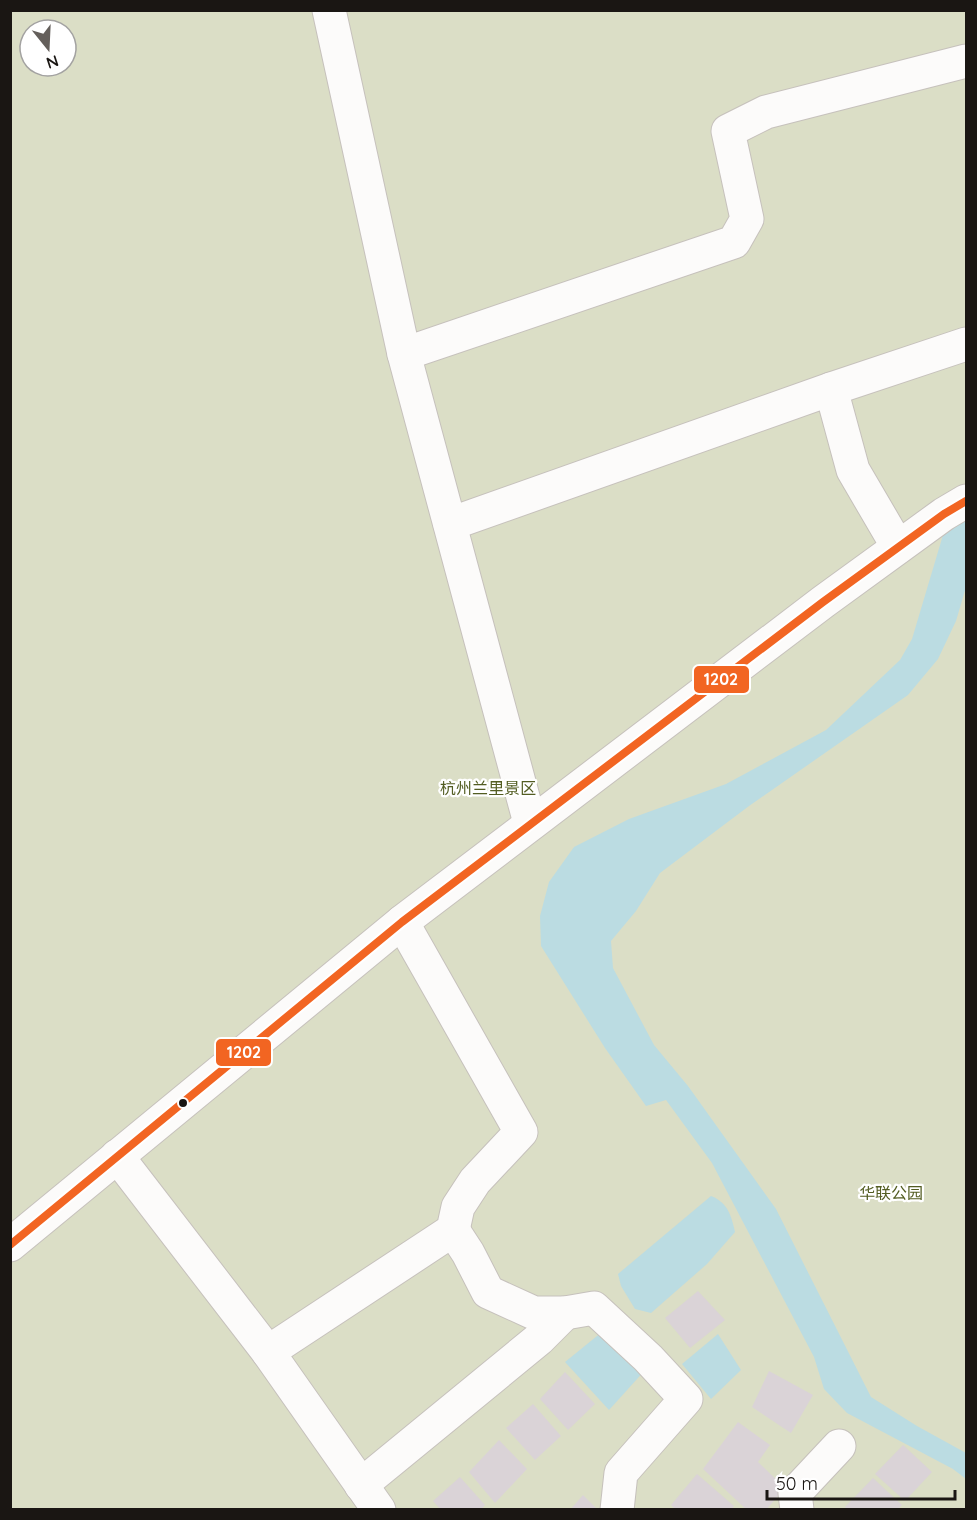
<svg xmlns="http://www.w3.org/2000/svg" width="977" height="1520" viewBox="0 0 977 1520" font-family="Quicksand,'Noto Sans SC',sans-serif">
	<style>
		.green { fill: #dbdec6; fill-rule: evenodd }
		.water { fill: #bbdce2 }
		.building { fill: #dad3d7 }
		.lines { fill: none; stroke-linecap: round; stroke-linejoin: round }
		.minor-casing { stroke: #c6c1bc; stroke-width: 35 }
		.minor { stroke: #fcfbfa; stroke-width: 33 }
		.bus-1-casing { stroke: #fff; stroke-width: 12 }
		.bus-1 { stroke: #f26522; stroke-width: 8 }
		.bus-dot { fill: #1a1613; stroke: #fff; stroke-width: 2 }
		.labels { text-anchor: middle; stroke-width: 4.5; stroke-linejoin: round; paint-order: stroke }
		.park-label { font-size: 16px; fill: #535d22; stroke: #fff }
		.line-badge { stroke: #fff; stroke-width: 2 }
		.badge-label { font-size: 16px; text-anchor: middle; font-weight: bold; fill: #fff }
	</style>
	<rect width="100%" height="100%" fill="#ede7e1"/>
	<!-- green -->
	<path class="green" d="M 10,11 L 966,11 L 966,1509 L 11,1509 ZM 30,30 L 66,30 L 66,66 L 30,66 Z"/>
	<!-- water -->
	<g class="water">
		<path d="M 966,515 L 966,587 L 956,621 L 938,659 L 908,695 L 749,806 L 660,873 L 636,911 L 611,941 L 613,968 L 654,1045 L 688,1086 L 776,1209 L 871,1397 L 917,1426 L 966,1453 L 966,1479 L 953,1469 L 847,1413 L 824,1389 L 814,1357 L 712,1163 L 666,1100 L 646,1106 L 605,1048 L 541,946 L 540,916 L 549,882 L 574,847 L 629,819 L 726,784 L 826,730 L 900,660 L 912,639 L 943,535 Z"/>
		<path d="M 711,1196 C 728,1203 731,1215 735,1232 L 707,1264 L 651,1313 L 635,1309 L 621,1286 L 618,1274 Z"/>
		<path d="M 602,1332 L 647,1368 L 609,1410 L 565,1362 Z"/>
		<path d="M 718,1334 L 741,1370 L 711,1399 L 682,1364 Z"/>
	</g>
	<!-- building -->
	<g class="building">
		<path d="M 698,1291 L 725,1320 L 690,1348 L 665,1318 Z"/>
		<path d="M 769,1371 L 813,1395 L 791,1433 L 752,1407 Z"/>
		<path d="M 565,1372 L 595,1404 L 568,1430 L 540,1399 Z"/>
		<path d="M 533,1404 L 561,1436 L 535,1460 L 506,1428 Z"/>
		<path d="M 738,1422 L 770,1445 L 758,1462 L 785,1488 L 766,1510 L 747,1510 L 703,1469 Z"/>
		<path d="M 499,1440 L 527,1469 L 495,1503 L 469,1472 Z"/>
		<path d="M 903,1445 L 932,1472 L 905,1501 L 875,1474 Z"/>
		<path d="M 697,1474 L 734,1506 L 731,1510 L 676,1510 L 671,1505 Z"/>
		<path d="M 460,1477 L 485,1505 L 481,1510 L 441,1510 L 433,1501 Z"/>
		<path d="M 873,1478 L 902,1505 L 897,1510 L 848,1510 L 845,1507 Z"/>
		<path d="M 583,1495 L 598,1510 L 570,1510 Z"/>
	</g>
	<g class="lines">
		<defs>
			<g id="minor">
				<path d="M 329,10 L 404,354 L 530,823"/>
				<path d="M 404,354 L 734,242 L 747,219 L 728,131 L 766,112 L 966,61"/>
				<path d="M 831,389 L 853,470 L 898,547"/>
				<path d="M 450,524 L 831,389 L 966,344"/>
				<path d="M 117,1156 L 268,1352 L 379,1510"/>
				<path d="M 453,1230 L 468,1253 L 488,1292 L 534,1313 L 565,1313 L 594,1308 L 648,1358 L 686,1399 L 621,1473 L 617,1510"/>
				<path d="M 10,1245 L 402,922 L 823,602 L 944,514 L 966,501"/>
				<path d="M 268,1352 L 453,1230 L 458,1207 L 475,1181 L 521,1132 L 402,922"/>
				<path d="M 361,1485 L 539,1339 L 565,1313"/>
				<path d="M 797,1510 L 795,1493 L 839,1446"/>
			</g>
		</defs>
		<!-- minor casing -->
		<use href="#minor" class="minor-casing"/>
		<!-- minor -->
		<use href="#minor" class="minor"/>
		<defs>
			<path id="bus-1" d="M 10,1245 L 402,922 L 823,602 L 944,514 L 966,501"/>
		</defs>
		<!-- bus-1 casing -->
		<use href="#bus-1" class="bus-1-casing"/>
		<!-- bus-1 -->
		<use href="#bus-1" class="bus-1"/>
	</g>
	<!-- markers -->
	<circle class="bus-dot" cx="183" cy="1103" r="5"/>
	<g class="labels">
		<!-- park labels -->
		<g class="park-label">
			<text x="488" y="794">杭州兰里景区</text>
			<text x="891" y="1199">华联公园</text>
		</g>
	</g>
	<g class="line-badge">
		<rect x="693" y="665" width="57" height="29" rx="6" fill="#f26522"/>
		<rect x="215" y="1038" width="57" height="29" rx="6" fill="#f26522"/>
	</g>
	<g class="badge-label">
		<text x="721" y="685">1202</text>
		<text x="244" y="1058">1202</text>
	</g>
	<!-- border -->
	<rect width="977" height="1520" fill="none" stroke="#1a1613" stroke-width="24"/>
	<!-- north arrow -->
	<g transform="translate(48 48) rotate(162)"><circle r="28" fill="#ffffff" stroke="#a3a2a1" stroke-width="1.5"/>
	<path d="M0-4.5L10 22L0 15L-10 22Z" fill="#645f5b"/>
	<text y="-9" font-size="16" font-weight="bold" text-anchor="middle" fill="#1a1613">N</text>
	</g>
	<!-- scale -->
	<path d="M767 1490v9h188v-9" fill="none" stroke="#1a1613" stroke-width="3"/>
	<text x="776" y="1490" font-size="18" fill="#1a1613" stroke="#ffffff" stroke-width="4.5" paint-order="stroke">50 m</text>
</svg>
